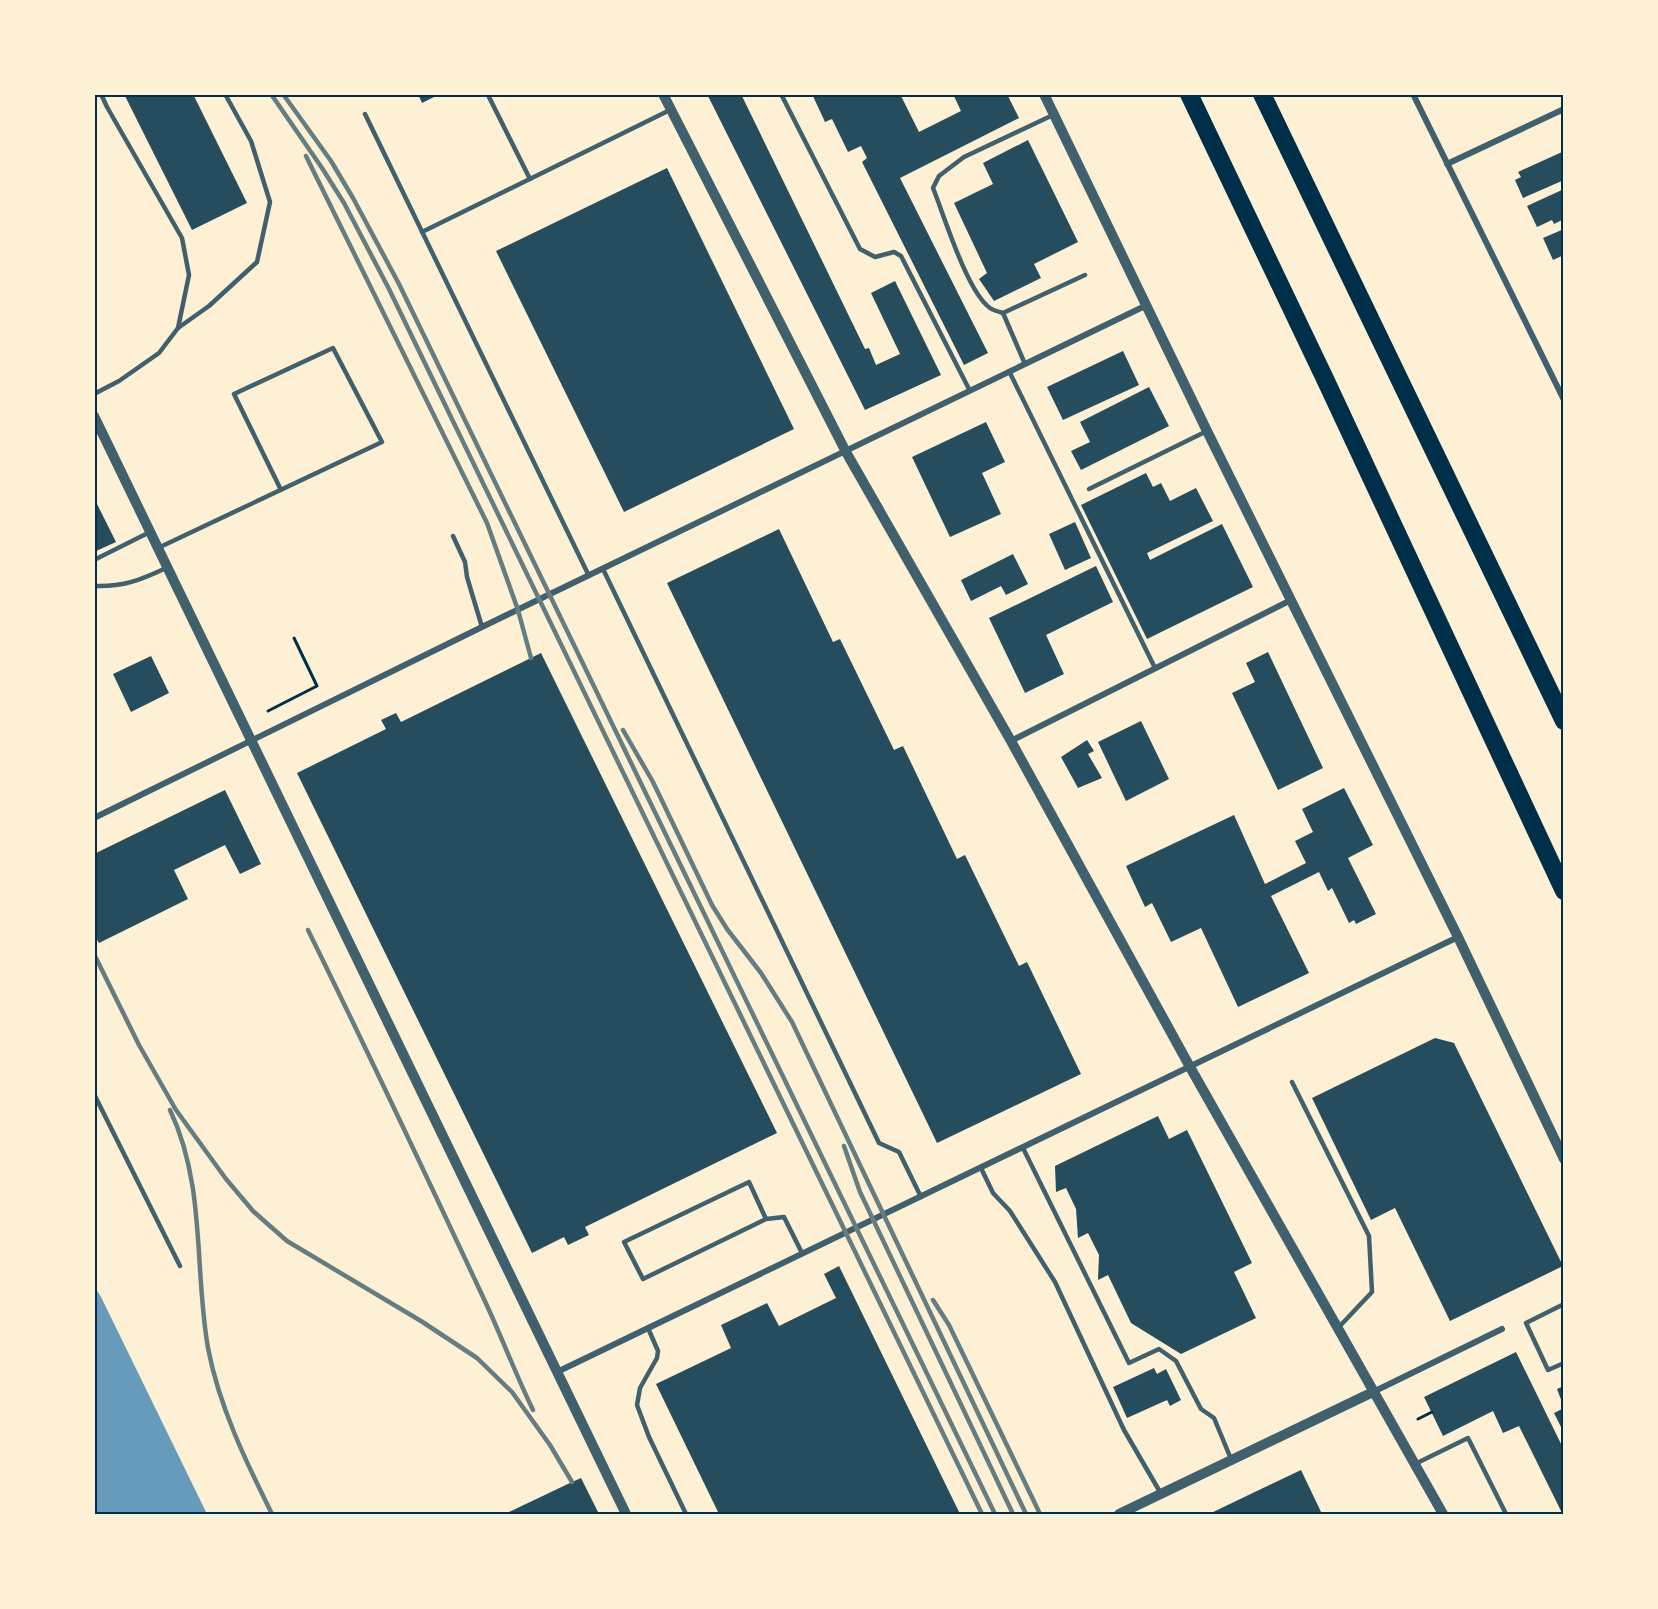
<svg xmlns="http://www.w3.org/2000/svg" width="1658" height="1609" viewBox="0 0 1658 1609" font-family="'Archivo Narrow',sans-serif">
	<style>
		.water { fill: #669bbc }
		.building { fill: #264d5e }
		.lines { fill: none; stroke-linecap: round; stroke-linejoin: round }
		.path { stroke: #003049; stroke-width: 3 }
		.service { stroke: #3f606c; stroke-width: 4.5 }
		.minor { stroke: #3f606c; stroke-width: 6 }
		.tertiary { stroke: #3f606c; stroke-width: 10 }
		.motorway { stroke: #003049; stroke-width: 18 }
		.rail { stroke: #657d81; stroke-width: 4.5 }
		.neatline { fill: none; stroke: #003049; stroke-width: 2 }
	</style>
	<rect width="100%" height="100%" fill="#fdf0d5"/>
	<!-- water -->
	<path class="water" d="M 94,1286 L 101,1297 L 207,1514 L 95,1514 Z"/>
	<!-- building -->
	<g class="building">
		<path d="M 124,94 L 193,94 L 247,203 L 192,230 Z"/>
		<path d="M 418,94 L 440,94 L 422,103 Z"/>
		<path d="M 707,94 L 741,94 L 865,349 L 869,348 L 876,365 L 900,354 L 871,293 L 895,281 L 941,375 L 865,410 Z"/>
		<path d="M 812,94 L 900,94 L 919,132 L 961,111 L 953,94 L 1007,94 L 1019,118 L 900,178 L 988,353 L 964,365 L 862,162 L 867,158 L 861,146 L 848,152 L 832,119 L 825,122 Z"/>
		<path d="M 1028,140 L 1078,242 L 1034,264 L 1041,278 L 994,301 L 979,279 L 987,273 L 954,203 L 993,184 L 983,163 Z"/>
		<path d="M 1562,152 L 1564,180 L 1523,198 L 1515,180 L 1521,177 L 1518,172 Z"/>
		<path d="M 667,168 L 794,429 L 624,512 L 496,251 Z"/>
		<path d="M 1564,189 L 1564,219 L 1554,224 L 1552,220 L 1537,227 L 1527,206 Z"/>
		<path d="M 1564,229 L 1564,255 L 1553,260 L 1543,238 Z"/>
		<path d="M 1123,351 L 1139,385 L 1063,420 L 1047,387 Z"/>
		<path d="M 1149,387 L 1169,426 L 1081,470 L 1071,451 L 1090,442 L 1080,422 Z"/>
		<path d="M 986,422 L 1005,462 L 982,473 L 1001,514 L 950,537 L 912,457 Z"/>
		<path d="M 1146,473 L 1153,487 L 1161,483 L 1170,501 L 1196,488 L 1213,521 L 1147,553 L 1150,560 L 1222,524 L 1253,587 L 1147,639 L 1081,505 Z"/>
		<path d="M 94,498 L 116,542 L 94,552 Z"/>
		<path d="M 1075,522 L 1091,558 L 1065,570 L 1049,534 Z"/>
		<path d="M 779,529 L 833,642 L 840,639 L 894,750 L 903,746 L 957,859 L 965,855 L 1019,966 L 1027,962 L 1081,1074 L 937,1143 L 667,583 Z"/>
		<path d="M 1013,554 L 1028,584 L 1006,595 L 1001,586 L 971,601 L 961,580 Z"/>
		<path d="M 1096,566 L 1113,602 L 1046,635 L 1064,674 L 1025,693 L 989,618 Z"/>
		<path d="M 1268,652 L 1323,768 L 1278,790 L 1232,693 L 1255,682 L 1246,663 Z"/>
		<path d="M 541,653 L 777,1133 L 585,1227 L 589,1235 L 568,1245 L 564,1237 L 532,1253 L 297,773 L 386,729 L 381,720 L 396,713 L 401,722 Z"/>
		<path d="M 151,656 L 169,693 L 131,712 L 113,674 Z"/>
		<path d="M 1141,721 L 1169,779 L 1126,801 L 1098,742 Z"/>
		<path d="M 1087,740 L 1094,751 L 1088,754 L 1102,778 L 1078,788 L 1061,757 Z"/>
		<path d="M 1344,788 L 1373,845 L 1348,858 L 1376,914 L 1356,924 L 1354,920 L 1349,923 L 1332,888 L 1328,891 L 1319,872 L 1271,896 L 1309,973 L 1238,1007 L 1201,928 L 1171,942 L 1152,903 L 1145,907 L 1126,866 L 1234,815 L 1265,884 L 1306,863 L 1295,841 L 1313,832 L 1302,809 Z"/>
		<path d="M 225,790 L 261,864 L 240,874 L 225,845 L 174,870 L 188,899 L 99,943 L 94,935 L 94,854 Z"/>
		<path d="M 1435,1038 L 1454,1043 L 1563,1266 L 1450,1321 L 1395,1208 L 1371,1220 L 1312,1098 Z"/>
		<path d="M 1158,1116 L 1169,1139 L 1187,1130 L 1252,1263 L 1234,1272 L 1256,1318 L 1181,1354 L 1131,1323 L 1108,1275 L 1098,1280 L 1099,1255 L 1088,1233 L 1078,1238 L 1076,1209 L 1066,1188 L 1056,1192 L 1055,1166 Z"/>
		<path d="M 839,1266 L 960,1514 L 719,1514 L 656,1384 L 731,1348 L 721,1325 L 767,1303 L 779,1326 L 836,1298 L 824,1274 Z"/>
		<path d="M 1516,1352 L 1564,1450 L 1564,1510 L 1561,1511 L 1519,1426 L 1503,1433 L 1493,1411 L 1443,1436 L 1424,1397 Z"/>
		<path d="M 1154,1368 L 1157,1374 L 1166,1369 L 1181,1400 L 1170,1406 L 1167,1400 L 1127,1418 L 1113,1387 Z"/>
		<path d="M 1564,1386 L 1564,1405 L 1563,1405 L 1557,1389 Z"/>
		<path d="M 1564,1408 L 1564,1433 L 1554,1413 Z"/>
		<path d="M 1301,1470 L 1322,1514 L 1209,1514 Z"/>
		<path d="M 581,1478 L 599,1514 L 505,1514 L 572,1482 Z"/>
	</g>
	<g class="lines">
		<!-- path -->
		<g class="path">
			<path d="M 268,711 L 317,686 L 294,638"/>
			<path d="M 1418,1419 L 1432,1412"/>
		</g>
		<!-- service -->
		<g class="service">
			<path d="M 781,94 L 860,249 L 875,257 L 894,252 L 901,256 L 970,391"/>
			<path d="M 489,97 L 530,179"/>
			<path d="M 365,114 L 589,576"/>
			<path d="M 422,232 L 670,110"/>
			<path d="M 1003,313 C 999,312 993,310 990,308 C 967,292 944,215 933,188 L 939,176 L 964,157 L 1053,115"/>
			<path d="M 178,328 L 209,306 L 257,262 L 270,202 L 251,141 L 225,94"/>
			<path d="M 1025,364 L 1003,313 L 1085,275"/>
			<path d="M 1009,371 L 1155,668"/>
			<path d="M 94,394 L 119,381 L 159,353 L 178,328 L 189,275 L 182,238 L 107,107 L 101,94"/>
			<path d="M 1089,489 L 1207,431"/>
			<path d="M 453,536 L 465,562 L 467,577 L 482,627"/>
			<path d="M 158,548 L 382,442 L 333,348 L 234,394 L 281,490"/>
			<path d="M 94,560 L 150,532"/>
			<path d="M 603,569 L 879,1143 L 899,1152 L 921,1197"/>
			<path d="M 94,586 C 123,587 141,580 166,568"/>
			<path d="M 1292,1082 L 1369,1236 L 1372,1292 L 1338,1328"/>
			<path d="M 94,1094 L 180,1266"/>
			<path d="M 1023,1148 L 1129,1363 L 1159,1349 L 1176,1361 L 1201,1409 L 1214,1418 L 1231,1459"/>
			<path d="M 981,1168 L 993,1193 L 1010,1211 L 1055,1282 L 1124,1430 L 1160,1492"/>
			<path d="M 766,1219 L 749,1182 L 624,1242 L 643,1279 L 766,1219 L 784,1217 L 802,1253"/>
			<path d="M 1564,1304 L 1526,1323 L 1548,1370 L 1564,1363"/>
			<path d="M 648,1328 L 658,1351 L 657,1358 L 640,1388 L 637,1405 L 649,1437 L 686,1514"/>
			<path d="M 1415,1464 L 1468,1438 L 1506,1514"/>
		</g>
		<!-- minor -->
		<g class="minor">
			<path d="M 1413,94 L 1564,400"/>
			<path d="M 1447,164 L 1564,109"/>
			<path d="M 1011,741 L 1291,600"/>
			<path d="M 94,818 L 482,627 L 1147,305"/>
			<path d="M 557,1372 L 1458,937"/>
			<path d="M 1373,1392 L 1502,1329"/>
		</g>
		<!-- tertiary -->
		<g class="tertiary">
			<path d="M 663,94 L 846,452 L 1011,741 L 1190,1067 L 1443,1514"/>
			<path d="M 1044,94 L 1207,431 L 1458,937 L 1564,1159"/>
			<path d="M 94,416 L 626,1514"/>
			<path d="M 1119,1514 L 1373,1392"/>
		</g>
		<!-- motorway -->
		<g class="motorway">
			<path d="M 1189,94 L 1326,381 L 1564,891"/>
			<path d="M 1262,94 L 1564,721"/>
		</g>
		<!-- rail -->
		<g class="rail">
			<path d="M 271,94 L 322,168 L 344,203 L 389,289 L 982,1514"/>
			<path d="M 283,94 L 331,161 L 353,198 L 399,284 L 995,1514"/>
			<path d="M 306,156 L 487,523 L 518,610 L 531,658"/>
			<path d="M 623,730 L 653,782 L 712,905 L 727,929 L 761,973 L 792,1022 L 1026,1514"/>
			<path d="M 308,930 C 368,1052 426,1175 483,1297 C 501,1335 515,1373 533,1410"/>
			<path d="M 94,954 L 139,1045 L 176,1110 L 226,1179 L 253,1211 L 287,1241 L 421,1321 L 477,1358 L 512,1392 L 550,1445 L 572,1482"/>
			<path d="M 170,1110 C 206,1186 194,1268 208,1348 C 219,1406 246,1462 272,1514"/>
			<path d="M 844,1146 L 860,1192 L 1013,1514"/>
			<path d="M 933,1300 L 949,1325 L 1040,1514"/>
		</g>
	</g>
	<!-- border -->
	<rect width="1658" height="1609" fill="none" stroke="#fdf0d5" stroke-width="192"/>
	<rect x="96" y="96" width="1466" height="1417" class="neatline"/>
</svg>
